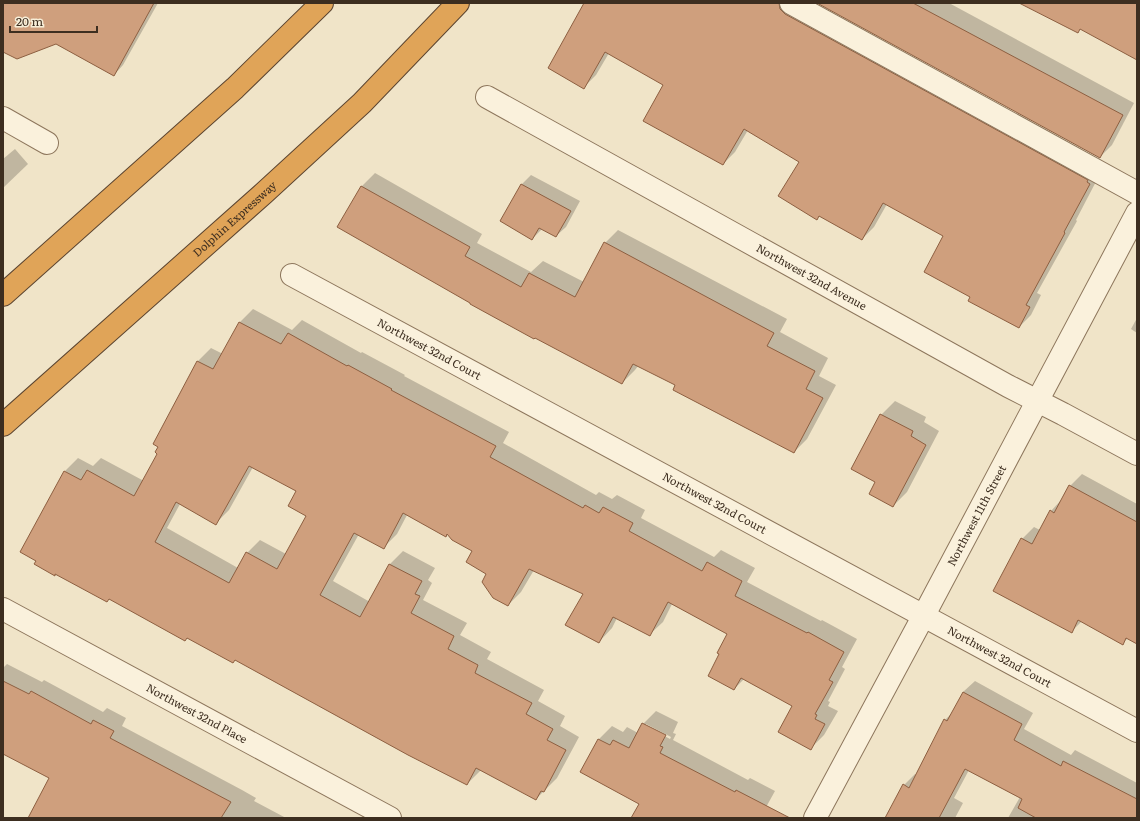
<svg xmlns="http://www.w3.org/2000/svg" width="1140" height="821" viewBox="0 0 1140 821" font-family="Literata,serif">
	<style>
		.shadow { fill: #0003; fill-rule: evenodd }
		.building { fill: #cf9f7d; stroke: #8d5f41; fill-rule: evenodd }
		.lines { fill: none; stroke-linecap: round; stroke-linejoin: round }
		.minor-casing { stroke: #8d765c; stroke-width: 24 }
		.highway-casing { stroke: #5b4430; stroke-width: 24 }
		.minor { stroke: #faf1dc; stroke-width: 22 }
		.highway { stroke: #e0a458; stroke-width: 22 }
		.labels { text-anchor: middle; stroke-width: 3; stroke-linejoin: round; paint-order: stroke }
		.street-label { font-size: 11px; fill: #3d2e20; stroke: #f7eed8 }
	</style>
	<rect width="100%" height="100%" fill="#f0e4c8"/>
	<!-- shadow -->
	<g class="shadow">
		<path d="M 3,3 L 158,3 L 123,65 L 114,75 L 56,43 L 3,51 Z"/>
		<path d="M 585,3 L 799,3 L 1101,172 L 1076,220 L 1077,221 L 1037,293 L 1041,295 L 1031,315 L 1019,327 L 971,297 L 945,235 L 887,204 L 874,227 L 862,239 L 820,216 L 816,219 L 800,161 L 748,130 L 735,152 L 723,164 L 665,84 L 609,53 L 596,75 L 584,87 Z"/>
		<path d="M 819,3 L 949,3 L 1134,103 L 1112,145 L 1100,157 Z"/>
		<path d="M 15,149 L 28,164 L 3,188 L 3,159 Z"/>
		<path d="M 375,173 L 482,234 L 477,243 L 531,272 L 543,261 L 584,282 L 605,243 L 618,230 L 787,319 L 780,332 L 828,358 L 819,376 L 836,385 L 807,439 L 794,452 L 677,385 L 638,366 L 635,370 L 622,383 L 339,227 L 362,186 Z"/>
		<path d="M 531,175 L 580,201 L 566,227 L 556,236 L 542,229 L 532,239 L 501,221 L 522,184 Z"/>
		<path d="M 253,309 L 292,330 L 302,320 L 361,353 L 362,352 L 405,375 L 404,376 L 509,432 L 503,443 L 596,495 L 599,492 L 612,499 L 617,495 L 645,510 L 641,518 L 714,557 L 721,550 L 755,568 L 747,582 L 821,621 L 822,620 L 857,639 L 842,667 L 845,669 L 828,701 L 830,702 L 828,706 L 838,711 L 824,735 L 811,748 L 793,706 L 744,679 L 734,689 L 728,634 L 672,604 L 663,622 L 649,635 L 617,618 L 612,628 L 599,642 L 584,594 L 534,570 L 521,592 L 508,605 L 473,551 L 448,533 L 446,536 L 407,515 L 397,534 L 384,547 L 359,534 L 333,581 L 370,602 L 390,564 L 403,551 L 435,568 L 428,580 L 432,583 L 423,600 L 467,623 L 460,635 L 491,652 L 487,659 L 544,690 L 538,701 L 565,716 L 560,726 L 579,737 L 557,778 L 536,799 L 481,770 L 467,784 L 409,754 L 65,471 L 78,458 L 93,466 L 101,458 L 144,481 L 159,454 L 159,446 L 154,444 L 198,361 L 211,348 L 223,354 L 240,322 ZM 253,467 L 297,491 L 308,515 L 286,554 L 260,540 L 247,553 L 238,568 L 167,528 L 180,504 L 216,523 L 229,510 Z"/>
		<path d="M 1137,318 L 1137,333 L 1131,329 Z"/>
		<path d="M 895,401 L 926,417 L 924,422 L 939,431 L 907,492 L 893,506 L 876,481 L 881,415 Z"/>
		<path d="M 1082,474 L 1137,504 L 1137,643 L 1128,638 L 1122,644 L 1082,621 L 1071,632 L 1022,539 L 1034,527 L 1040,530 L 1051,511 L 1063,498 L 1070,486 Z"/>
		<path d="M 7,664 L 42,682 L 44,680 L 103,712 L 107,708 L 126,718 L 122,726 L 242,790 L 256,798 L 254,801 L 286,818 L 29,818 L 50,778 L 3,752 L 3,668 Z"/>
		<path d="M 975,681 L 1033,713 L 1024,729 L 1071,755 L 1075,750 L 1137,783 L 1137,818 L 1008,818 L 1020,797 L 969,770 L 954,798 L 963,803 L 955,818 L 887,818 L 904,785 L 915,774 L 917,775 L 945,720 L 953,712 L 963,692 Z"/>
		<path d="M 656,711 L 678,722 L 673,733 L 676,734 L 673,740 L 748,780 L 750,778 L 775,791 L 760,818 L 632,818 L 640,803 L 581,772 L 599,739 L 612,726 L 623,732 L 627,727 L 638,733 L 643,724 ZM 646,724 L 671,737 L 670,739 L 646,726 Z"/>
	</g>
	<!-- building -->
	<g class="building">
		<path d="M 3,3 L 154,3 L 114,76 L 56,44 L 17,59 L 3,52 Z"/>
		<path d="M 584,3 L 779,3 L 780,9 L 785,14 L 1088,180 L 1087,182 L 1090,184 L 1064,232 L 1065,233 L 1026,305 L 1030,307 L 1019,328 L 968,301 L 970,297 L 924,272 L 943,236 L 883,203 L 862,240 L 819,216 L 817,220 L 778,196 L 799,162 L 744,129 L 723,165 L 643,121 L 663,85 L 605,52 L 584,89 L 548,68 Z"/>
		<path d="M 817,3 L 913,3 L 1123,115 L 1100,158 Z"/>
		<path d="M 1019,3 L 1137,3 L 1137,60 L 1080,29 L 1078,33 Z"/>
		<path d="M 521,184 L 571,211 L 556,237 L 539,228 L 532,240 L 500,221 Z"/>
		<path d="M 361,186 L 470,247 L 465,256 L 521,287 L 529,273 L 575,297 L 604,242 L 774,333 L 767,346 L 815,371 L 806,389 L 823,398 L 794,453 L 673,390 L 675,385 L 633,364 L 622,384 L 535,338 L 534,339 L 470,304 L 470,303 L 337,227 Z"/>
		<path d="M 239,322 L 281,344 L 288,333 L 347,366 L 348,365 L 392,389 L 391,390 L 496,446 L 490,457 L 583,508 L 585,505 L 599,513 L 603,507 L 633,523 L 629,531 L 702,571 L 707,562 L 742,581 L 735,596 L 807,633 L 808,632 L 844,652 L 829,680 L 833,682 L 815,714 L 817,715 L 815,719 L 825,724 L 811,750 L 778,732 L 792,706 L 741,678 L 734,690 L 708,676 L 719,654 L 717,653 L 727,634 L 668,602 L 650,636 L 613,617 L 599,643 L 565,625 L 583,594 L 529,569 L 508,606 L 493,598 L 482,582 L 486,574 L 466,562 L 472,551 L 452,540 L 447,534 L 446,537 L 403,513 L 384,549 L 354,533 L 320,595 L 360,617 L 389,564 L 422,581 L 415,594 L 420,596 L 411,613 L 454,636 L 448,649 L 478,665 L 475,673 L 532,703 L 526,714 L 553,729 L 547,740 L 566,750 L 544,792 L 541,791 L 536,800 L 476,768 L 467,785 L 408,755 L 235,660 L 233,663 L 187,638 L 185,641 L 109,599 L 107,602 L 55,574 L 55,576 L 34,564 L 36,561 L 20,552 L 64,471 L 81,480 L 87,470 L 134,496 L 157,454 L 155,452 L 158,447 L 153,444 L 197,361 L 213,369 ZM 249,466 L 296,491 L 288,506 L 306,516 L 277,569 L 246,552 L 229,583 L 155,542 L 176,502 L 216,525 Z"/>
		<path d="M 880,414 L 913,431 L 911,436 L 926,445 L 893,507 L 869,494 L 875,482 L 851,469 Z"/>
		<path d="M 1069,485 L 1137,522 L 1137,644 L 1126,638 L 1123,645 L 1078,620 L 1072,633 L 993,591 L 1021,538 L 1032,544 L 1050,510 L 1054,513 Z"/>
		<path d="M 3,681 L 29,694 L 31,691 L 91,724 L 93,720 L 114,731 L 110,738 L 231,802 L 221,818 L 28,818 L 49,778 L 3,754 Z"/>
		<path d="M 963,692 L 1022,724 L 1014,740 L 1061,766 L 1063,761 L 1137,799 L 1137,818 L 1036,818 L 1018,808 L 1022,799 L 965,769 L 939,818 L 885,818 L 903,784 L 909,788 L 944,719 L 947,721 Z"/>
		<path d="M 642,723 L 666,735 L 660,746 L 663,747 L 660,753 L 735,792 L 736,790 L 790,818 L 631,818 L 639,804 L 580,772 L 598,739 L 610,745 L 613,740 L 629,748 Z"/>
	</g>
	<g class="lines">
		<defs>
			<g id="minor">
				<path d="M 791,3 L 1137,193"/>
				<path id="s1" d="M 487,97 L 1008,386 L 1063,414 L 1137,454"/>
				<path d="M 3,118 L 47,143"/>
				<path id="s2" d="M 292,275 L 1137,731"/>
				<path id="s3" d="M 3,609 L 390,818"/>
				<path id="s4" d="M 815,818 L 924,615 L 1137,213"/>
			</g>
			<g id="highway">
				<path d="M 3,295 L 235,88 L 322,3"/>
				<path id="s5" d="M 3,425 L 264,193 L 362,103 L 458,3"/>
			</g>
		</defs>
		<!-- minor casing -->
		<use href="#minor" class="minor-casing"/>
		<!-- highway casing -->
		<use href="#highway" class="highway-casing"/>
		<!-- minor -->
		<use href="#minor" class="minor"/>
		<!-- highway -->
		<use href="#highway" class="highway"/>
	</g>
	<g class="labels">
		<!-- street labels -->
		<g class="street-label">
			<text dy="4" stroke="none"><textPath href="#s5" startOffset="310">Dolphin Expressway</textPath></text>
			<text dy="4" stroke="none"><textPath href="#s1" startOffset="371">Northwest 32nd Avenue</textPath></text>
			<text dy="4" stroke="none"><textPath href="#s2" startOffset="156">Northwest 32nd Court</textPath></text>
			<text dy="4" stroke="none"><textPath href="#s2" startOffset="480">Northwest 32nd Court</textPath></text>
			<text dy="4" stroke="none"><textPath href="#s4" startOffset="343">Northwest 11th Street</textPath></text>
			<text dy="4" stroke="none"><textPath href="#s2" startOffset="804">Northwest 32nd Court</textPath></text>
			<text dy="4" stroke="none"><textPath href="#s3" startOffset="220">Northwest 32nd Place</textPath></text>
		</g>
	</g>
	<!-- border -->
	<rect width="1140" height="821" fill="none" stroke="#3d2e20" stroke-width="8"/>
	<!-- scale -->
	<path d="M10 26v6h87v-6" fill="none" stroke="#3d2e20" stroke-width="2"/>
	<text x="16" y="26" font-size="12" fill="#3d2e20" stroke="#f7eed8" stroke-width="3" paint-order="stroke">20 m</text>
</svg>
